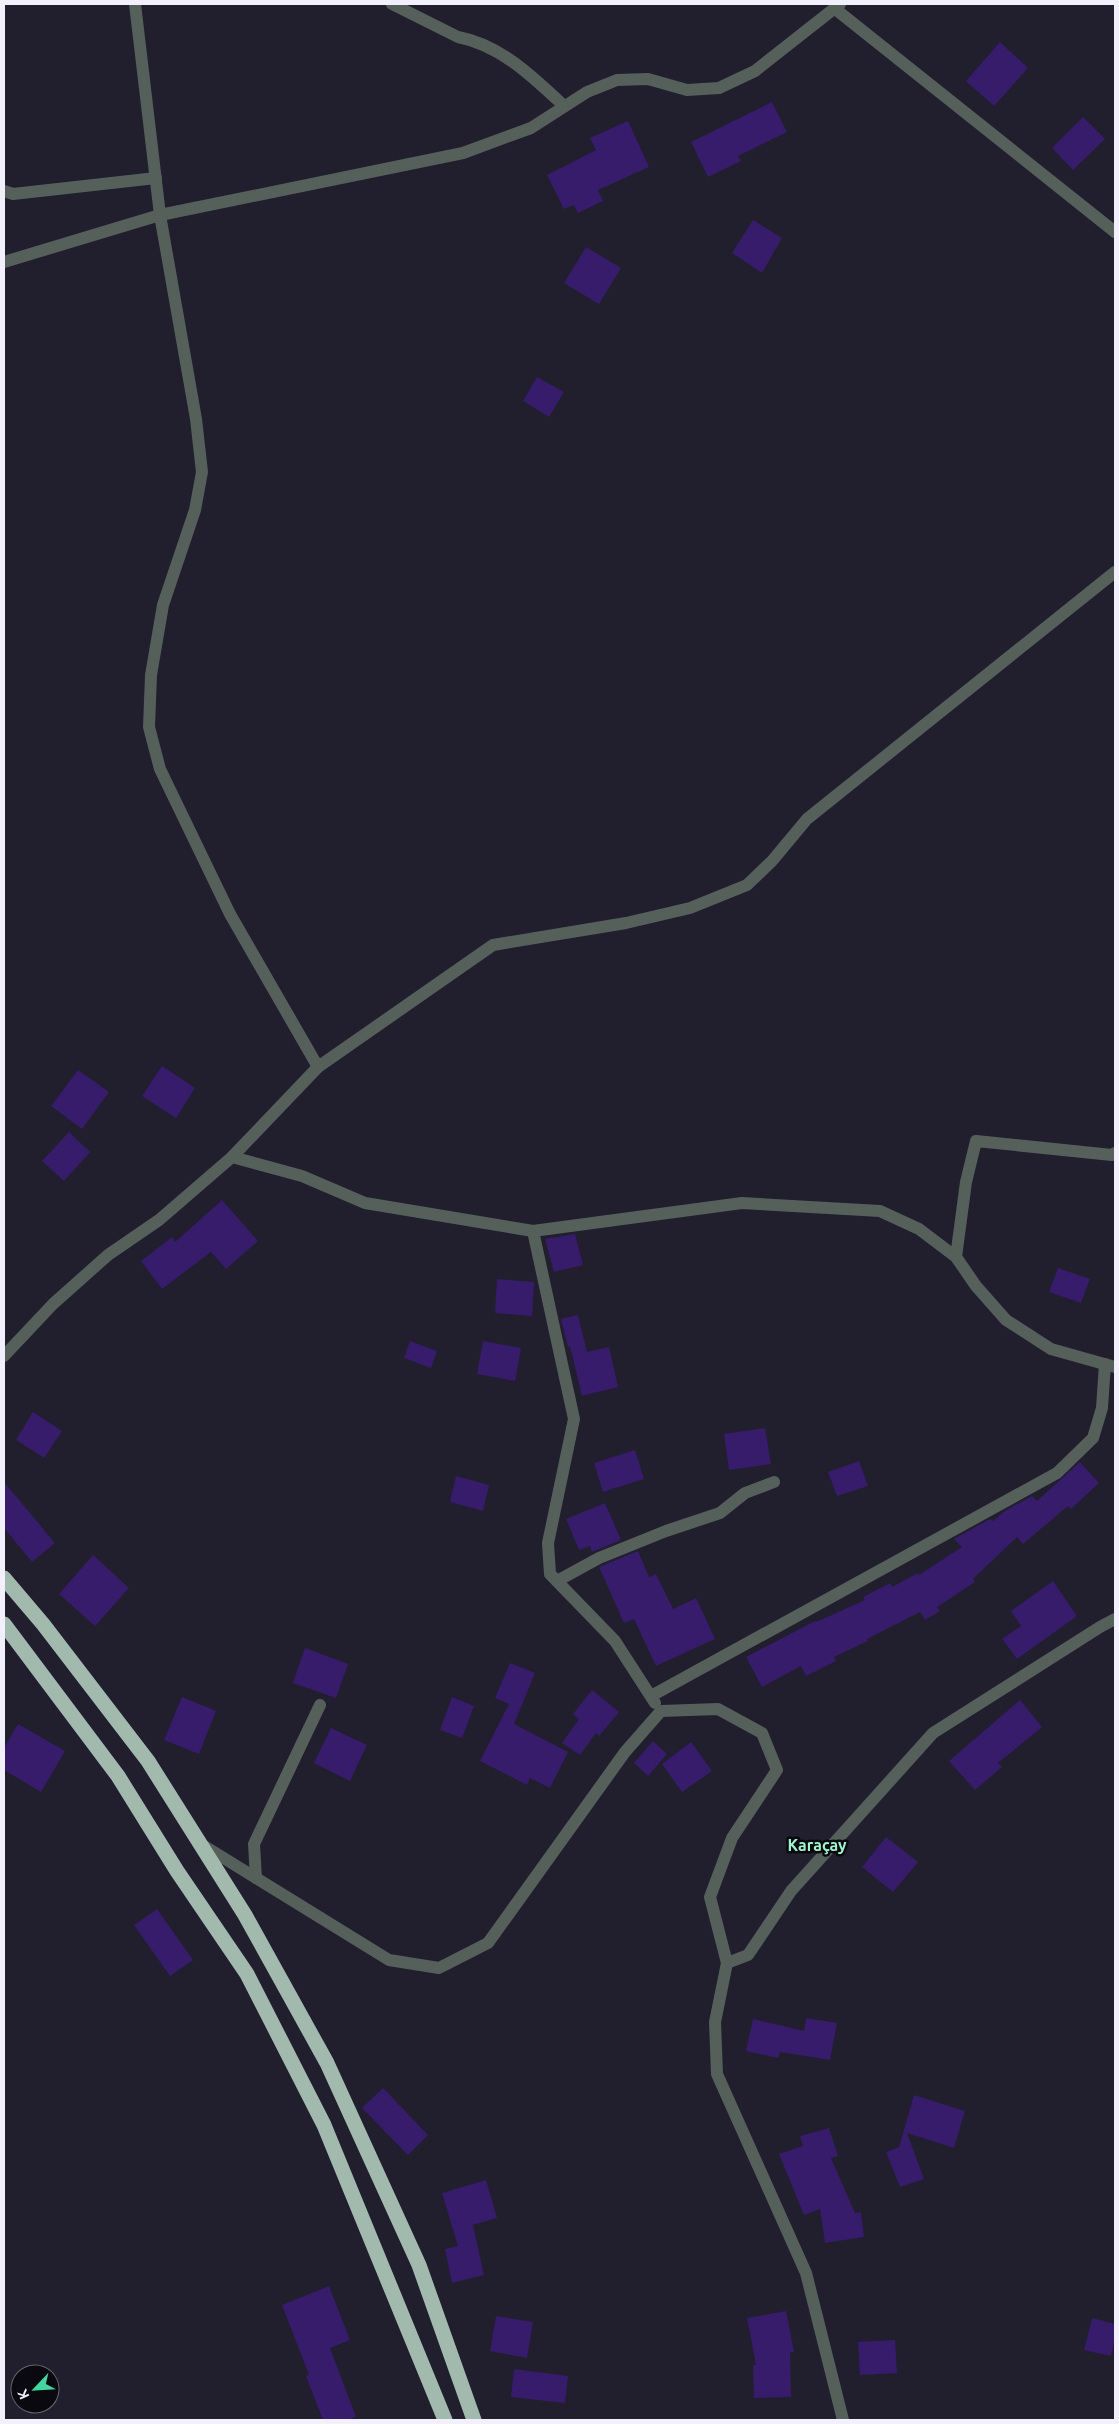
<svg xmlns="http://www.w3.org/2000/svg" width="1119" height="2424" viewBox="0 0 1119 2424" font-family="Ubuntu,sans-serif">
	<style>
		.building { fill: #361c6a }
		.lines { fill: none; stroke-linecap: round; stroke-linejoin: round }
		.minor { stroke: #56605b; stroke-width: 12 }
		.highway { stroke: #a2baae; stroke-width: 15 }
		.labels { text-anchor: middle; stroke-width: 5; stroke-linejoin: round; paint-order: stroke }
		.quarter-label { font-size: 16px; font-weight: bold; fill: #9ef5ce; stroke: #0a0910 }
	</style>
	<rect width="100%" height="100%" fill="#211e2e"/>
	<!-- building -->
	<g class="building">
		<path d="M 1000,42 L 1028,68 L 994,106 L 966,81 Z"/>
		<path d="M 772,102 L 787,132 L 738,156 L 741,161 L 708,177 L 691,142 Z"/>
		<path d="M 1083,117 L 1105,139 L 1073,170 L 1052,148 Z"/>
		<path d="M 628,121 L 649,167 L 598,190 L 603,201 L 578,213 L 574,205 L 564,209 L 547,175 L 596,150 L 590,138 Z"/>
		<path d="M 753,220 L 782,238 L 762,273 L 732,253 Z"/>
		<path d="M 586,247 L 621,268 L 599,304 L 564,283 Z"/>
		<path d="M 537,377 L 564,392 L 549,417 L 523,401 Z"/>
		<path d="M 162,1066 L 195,1088 L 176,1118 L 142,1096 Z"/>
		<path d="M 78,1070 L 109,1092 L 82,1129 L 51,1106 Z"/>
		<path d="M 69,1132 L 90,1152 L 64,1181 L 42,1161 Z"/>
		<path d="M 222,1200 L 258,1241 L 226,1269 L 211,1252 L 162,1289 L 141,1261 L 172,1237 L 175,1242 Z"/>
		<path d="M 575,1234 L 583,1265 L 554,1272 L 545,1239 Z"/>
		<path d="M 1058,1268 L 1090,1279 L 1081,1303 L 1049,1292 Z"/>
		<path d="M 497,1279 L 534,1282 L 532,1316 L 495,1313 Z"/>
		<path d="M 578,1315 L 587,1352 L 609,1347 L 618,1387 L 582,1396 L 570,1346 L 568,1347 L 561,1319 Z"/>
		<path d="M 410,1341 L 437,1351 L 431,1368 L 404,1358 Z"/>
		<path d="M 483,1341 L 521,1348 L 515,1381 L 477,1374 Z"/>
		<path d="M 33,1412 L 62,1431 L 44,1458 L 16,1440 Z"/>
		<path d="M 765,1428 L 771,1464 L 729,1470 L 724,1434 Z"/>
		<path d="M 635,1450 L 644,1479 L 603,1492 L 594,1463 Z"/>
		<path d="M 859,1461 L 868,1486 L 837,1496 L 828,1472 Z"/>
		<path d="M 1080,1462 L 1099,1483 L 1071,1509 L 1068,1506 L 1023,1544 L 1017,1537 L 973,1579 L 975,1582 L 937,1607 L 940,1611 L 925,1620 L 920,1612 L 867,1639 L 868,1641 L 834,1657 L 836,1661 L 806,1676 L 801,1666 L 762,1687 L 746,1657 L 815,1621 L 816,1622 L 865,1600 L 863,1597 L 890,1583 L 892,1587 L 918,1573 L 919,1575 L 962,1547 L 954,1539 L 990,1519 L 993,1521 L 1005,1511 L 1032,1496 L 1037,1501 Z"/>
		<path d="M 456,1476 L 489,1485 L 483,1511 L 450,1502 Z"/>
		<path d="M 4,1482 L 55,1543 L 32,1562 L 4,1528 Z"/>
		<path d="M 605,1503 L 621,1540 L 592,1552 L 590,1546 L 579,1550 L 566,1519 Z"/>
		<path d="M 638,1551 L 649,1577 L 656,1574 L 673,1609 L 696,1598 L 715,1639 L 656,1666 L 634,1619 L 624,1623 L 599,1567 Z"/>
		<path d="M 93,1555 L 129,1588 L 95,1626 L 59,1594 Z"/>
		<path d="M 1053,1581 L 1077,1616 L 1017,1659 L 1002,1639 L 1021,1626 L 1011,1611 Z"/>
		<path d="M 305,1648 L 348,1664 L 336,1698 L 293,1683 Z"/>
		<path d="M 510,1663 L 535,1673 L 514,1724 L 568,1752 L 550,1788 L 530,1778 L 527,1785 L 480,1761 L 509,1704 L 495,1698 Z"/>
		<path d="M 592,1690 L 619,1712 L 599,1736 L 596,1733 L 580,1755 L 562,1743 L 579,1719 L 573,1714 Z"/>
		<path d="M 182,1697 L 216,1711 L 199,1754 L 164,1740 Z"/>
		<path d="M 452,1697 L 474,1706 L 462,1738 L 440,1730 Z"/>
		<path d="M 1020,1700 L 1042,1727 L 998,1763 L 1002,1767 L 975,1790 L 949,1761 Z"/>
		<path d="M 18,1724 L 65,1751 L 41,1792 L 4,1770 L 4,1748 Z"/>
		<path d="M 331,1728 L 367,1745 L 350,1781 L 314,1763 Z"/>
		<path d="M 653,1741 L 667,1754 L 648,1776 L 634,1763 Z"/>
		<path d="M 691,1742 L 712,1771 L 682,1792 L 662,1764 Z"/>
		<path d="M 886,1837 L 918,1862 L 893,1892 L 862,1867 Z"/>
		<path d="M 157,1909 L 193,1960 L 170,1976 L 134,1925 Z"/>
		<path d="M 806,2018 L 837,2023 L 830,2060 L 780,2052 L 778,2058 L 746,2051 L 753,2019 L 804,2031 Z"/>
		<path d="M 383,2088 L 428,2135 L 408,2155 L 362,2108 Z"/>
		<path d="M 914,2095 L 965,2111 L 954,2148 L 907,2133 L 924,2179 L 900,2187 L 886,2152 L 899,2147 Z"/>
		<path d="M 829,2128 L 838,2156 L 831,2158 L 855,2213 L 861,2212 L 864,2237 L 825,2243 L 820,2209 L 804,2215 L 779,2154 L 803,2146 L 800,2136 Z"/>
		<path d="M 486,2180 L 497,2218 L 473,2225 L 484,2275 L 452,2283 L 445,2249 L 458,2246 L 442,2193 Z"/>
		<path d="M 329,2286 L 350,2340 L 330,2348 L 356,2417 L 348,2420 L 323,2420 L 306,2376 L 309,2375 L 282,2305 Z"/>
		<path d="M 786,2311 L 794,2352 L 790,2352 L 791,2397 L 754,2398 L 753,2365 L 756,2365 L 747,2318 Z"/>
		<path d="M 496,2316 L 533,2322 L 527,2358 L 490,2351 Z"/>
		<path d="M 1092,2318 L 1115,2324 L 1115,2337 L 1111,2356 L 1084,2350 Z"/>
		<path d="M 895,2340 L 897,2373 L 860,2375 L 858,2342 Z"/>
		<path d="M 514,2369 L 568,2376 L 565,2403 L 511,2397 Z"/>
	</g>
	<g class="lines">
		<!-- minor -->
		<g class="minor">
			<path d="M 135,4 L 160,215 L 196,419 L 202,472 L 195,510 L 163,605 L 151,675 L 149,727 L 160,769 L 230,914 L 318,1067"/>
			<path d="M 392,4 L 458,37 C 501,45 534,78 564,106"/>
			<path d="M 834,8 L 1115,232"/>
			<path d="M 4,191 L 13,194 L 156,178"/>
			<path d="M 4,262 L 160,215 L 463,153 L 531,128 L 587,92 L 617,80 L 648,79 L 687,90 L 719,88 L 755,71 L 840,4"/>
			<path d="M 232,1157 L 302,1176 L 365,1203 L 533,1231 L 742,1203 L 880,1211 L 919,1229 L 956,1257 L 976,1286 L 1006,1320 L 1051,1349 L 1115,1367"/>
			<path d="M 533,1231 L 574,1419 L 548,1543 L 550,1574 L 615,1641 L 655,1703"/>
			<path d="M 956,1257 L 966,1182 L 976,1141 L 1112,1155 L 1115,1153"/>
			<path d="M 4,1356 L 53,1304 L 108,1255 L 159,1220 L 232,1157 L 318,1067 L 493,945 L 626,923 L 690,908 L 747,885 L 772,861 L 807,819 L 1115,572"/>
			<path d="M 557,1581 L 599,1558 L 666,1531 L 720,1513 L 745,1493 L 774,1482"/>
			<path d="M 651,1696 L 1057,1473 L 1093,1438 L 1102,1408 L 1105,1364"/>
			<path d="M 201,1844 L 389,1960 L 439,1968 L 488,1943 L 625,1752 L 661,1711 L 718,1709 L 762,1733 L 777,1770 L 732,1838 L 710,1897 L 727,1963 L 748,1955 L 791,1891 L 933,1733 L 1100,1627 L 1115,1619"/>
			<path d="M 256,1878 L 254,1844 L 320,1705"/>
			<path d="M 727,1963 L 715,2022 L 717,2074 L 806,2273 L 843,2420"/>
		</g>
		<!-- highway -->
		<g class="highway">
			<path d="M 4,1578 L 43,1624 L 148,1761 L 245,1915 L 327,2063 L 419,2265 L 474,2420"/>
			<path d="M 4,1624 L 118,1776 L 177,1871 L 247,1974 L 324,2125 L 445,2420"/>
		</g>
	</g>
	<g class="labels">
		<!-- quarter labels -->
		<g class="quarter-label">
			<text x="817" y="1851">Karaçay</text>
		</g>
	</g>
	<!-- border -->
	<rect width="1119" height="2424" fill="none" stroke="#f2f0fc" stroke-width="10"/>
	<!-- north arrow -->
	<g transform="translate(35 2389) rotate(245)"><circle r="24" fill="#0a0910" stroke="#67656e"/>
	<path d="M0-4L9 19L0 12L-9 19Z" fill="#44d49f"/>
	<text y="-8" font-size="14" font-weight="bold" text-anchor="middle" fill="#f2f0fc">K</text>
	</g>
</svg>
